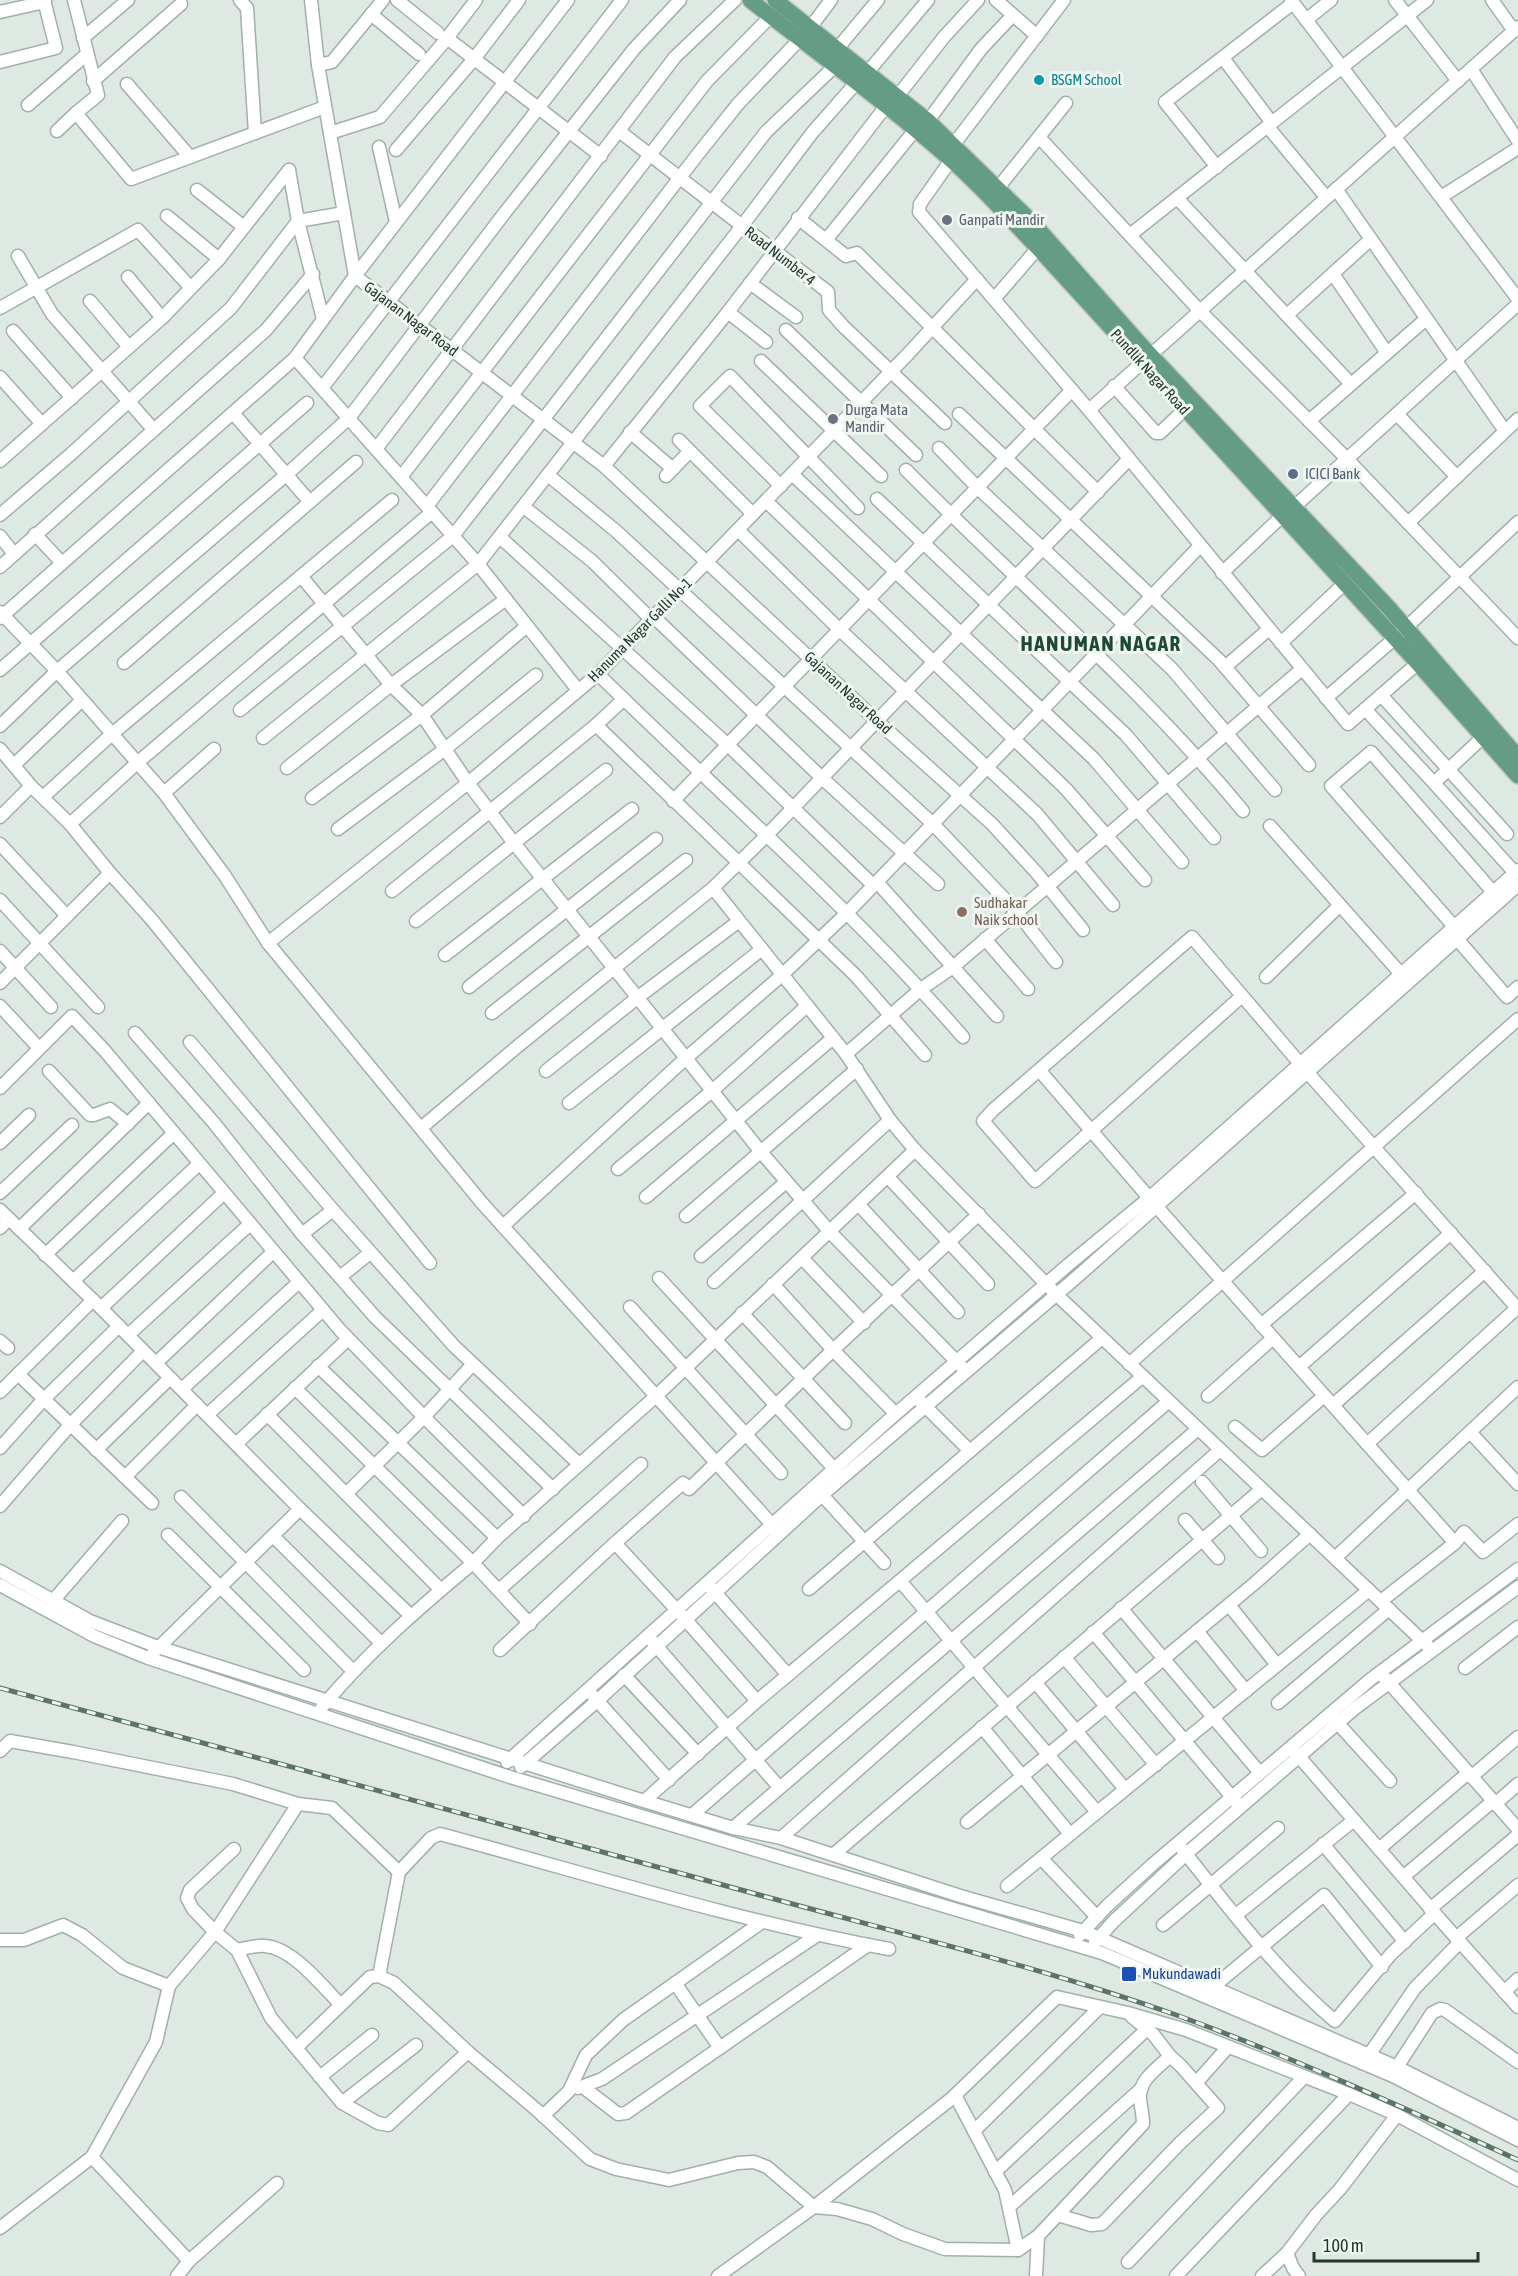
<svg xmlns="http://www.w3.org/2000/svg" width="1518" height="2276" viewBox="0 0 1518 2276" font-family="'Asap Condensed',sans-serif">
	<style>
		.lines { fill: none; stroke-linecap: round; stroke-linejoin: round }
		.minor-casing { stroke: #a2b0a9; stroke-width: 15 }
		.major-casing { stroke: #bcc3c0; stroke-width: 18 }
		.minor { stroke: #fff; stroke-width: 12 }
		.major { stroke: #659c85; stroke-width: 15 }
		.rail-casing { stroke: #5b7469; stroke-width: 5 }
		.rail { stroke: #eff6f1; stroke-width: 3; stroke-dasharray: 9; stroke-linecap: butt }
		.culture-dot { fill: #0f9aa8; stroke: #eff6f1; stroke-width: 2 }
		.worship-dot { fill: #6b7280; stroke: #eff6f1; stroke-width: 2 }
		.service-dot { fill: #5c6f8a; stroke: #eff6f1; stroke-width: 2 }
		.education-dot { fill: #8d6e63; stroke: #eff6f1; stroke-width: 2 }
		.transit-dot { fill: #1a4fb4; stroke: #eff6f1; stroke-width: 2 }
		.labels { text-anchor: middle; stroke-width: 6; stroke-linejoin: round; paint-order: stroke }
		.culture-label { font-size: 15px; fill: #0d838f; stroke: #eff6f1; text-anchor: start }
		.worship-label { font-size: 15px; fill: #5b616d; stroke: #eff6f1; text-anchor: start }
		.street-label { font-size: 15px; fill: #21382e; stroke: #eff6f1 }
		.service-label { font-size: 15px; fill: #4e5e75; stroke: #eff6f1; text-anchor: start }
		.education-label { font-size: 15px; fill: #785e54; stroke: #eff6f1; text-anchor: start }
		.transit-label { font-size: 15px; fill: #164399; stroke: #eff6f1; text-anchor: start }
		.district-label { font-size: 21px; font-weight: bold; letter-spacing: 1.5px; fill: #1e4937; stroke: #eff6f1 }
	</style>
	<rect width="100%" height="100%" fill="#dfe9e3"/>
	<g class="lines">
		<defs>
			<g id="minor">
				<path d="M 74,0 L 98,95 L 76,113 L 131,179 L 325,107"/>
				<path d="M 240,0 L 247,8 L 255,133"/>
				<path d="M 311,0 L 318,65 L 355,276 L 604,466 L 877,721 L 992,824 L 1036,872 L 1083,930"/>
				<path d="M 397,0 L 438,33"/>
				<path d="M 996,0 L 1037,36"/>
				<path d="M 1064,0 L 954,144 L 951,160 L 920,204 L 919,212 L 1089,410 L 1348,724 L 1418,663"/>
				<path d="M 1291,0 L 1518,299"/>
				<path d="M 1395,0 L 1458,81"/>
				<path d="M 1492,0 L 1514,31"/>
				<path d="M 0,12 L 45,2"/>
				<path d="M 371,14 L 419,54"/>
				<path d="M 1306,20 L 1331,0"/>
				<path d="M 810,28 L 831,0"/>
				<path d="M 83,38 L 128,0"/>
				<path d="M 447,38 L 601,156"/>
				<path d="M 837,49 L 878,0"/>
				<path d="M 1223,58 L 1272,123"/>
				<path d="M 0,62 L 56,48 L 44,0"/>
				<path d="M 318,65 L 332,62 L 383,0"/>
				<path d="M 1471,69 L 1518,141"/>
				<path d="M 867,73 L 928,0"/>
				<path d="M 93,81 L 181,4"/>
				<path d="M 127,84 L 190,157"/>
				<path d="M 897,97 L 944,37 L 978,0"/>
				<path d="M 28,105 L 87,54"/>
				<path d="M 928,121 L 981,49 L 1013,15"/>
				<path d="M 1268,127 L 1326,197"/>
				<path d="M 57,131 L 76,113"/>
				<path d="M 619,131 L 828,292 L 829,310 L 843,326 L 945,423"/>
				<path d="M 330,133 L 380,117 L 444,42 L 476,0"/>
				<path d="M 1039,137 L 1199,310 L 1347,459 L 1518,638"/>
				<path d="M 379,147 L 396,222"/>
				<path d="M 396,150 L 474,59 L 519,0"/>
				<path d="M 1217,167 L 1165,102 L 1293,3"/>
				<path d="M 289,170 L 298,221 L 323,319"/>
				<path d="M 998,188 L 1066,103"/>
				<path d="M 1336,189 L 1505,431"/>
				<path d="M 197,190 L 244,227"/>
				<path d="M 1441,197 L 1518,148"/>
				<path d="M 1177,198 L 1351,384"/>
				<path d="M 167,216 L 219,259"/>
				<path d="M 798,218 L 846,256 L 857,253 L 1098,492"/>
				<path d="M 1130,235 L 1427,0"/>
				<path d="M 826,240 L 915,130"/>
				<path d="M 18,256 L 52,314 L 153,429"/>
				<path d="M 1333,274 L 1387,353"/>
				<path d="M 128,277 L 162,318"/>
				<path d="M 750,283 L 796,317"/>
				<path d="M 994,299 L 1038,248"/>
				<path d="M 90,301 L 129,347"/>
				<path d="M 0,308 L 138,230 L 191,288"/>
				<path d="M 728,312 L 766,342"/>
				<path d="M 1287,315 L 1371,239"/>
				<path d="M 786,330 L 916,455"/>
				<path d="M 13,331 L 72,398"/>
				<path d="M 295,358 L 478,564 L 578,690"/>
				<path d="M 761,361 L 881,476"/>
				<path d="M 0,377 L 42,424"/>
				<path d="M 1114,386 L 1156,433 L 1160,433 L 1184,410"/>
				<path d="M 322,388 L 622,0"/>
				<path d="M 1089,410 L 1518,27"/>
				<path d="M 233,413 L 310,502"/>
				<path d="M 959,414 L 1219,660 L 1309,765"/>
				<path d="M 1397,414 L 1457,477"/>
				<path d="M 1309,421 L 1426,319"/>
				<path d="M 630,432 L 673,469"/>
				<path d="M 679,440 L 753,514"/>
				<path d="M 939,448 L 978,488 L 1172,669 L 1275,790"/>
				<path d="M 376,449 L 675,57 L 735,0"/>
				<path d="M 0,461 L 162,318 L 219,259 L 289,170"/>
				<path d="M 604,466 L 728,312 L 886,106"/>
				<path d="M 906,470 C 1018,583 1141,687 1243,811"/>
				<path d="M 792,474 L 1094,759 L 1182,862"/>
				<path d="M 548,475 L 616,531 L 933,824 L 1017,912 L 1056,962"/>
				<path d="M 666,476 L 690,451"/>
				<path d="M 401,477 L 707,81 L 771,16"/>
				<path d="M 781,486 L 700,406 L 730,376 L 858,508"/>
				<path d="M 877,499 L 1126,735 L 1214,838"/>
				<path d="M 766,501 L 1066,789 L 1145,880"/>
				<path d="M 427,506 L 698,154 L 738,104 L 800,39"/>
				<path d="M 524,507 L 592,561 L 652,620"/>
				<path d="M 1294,507 L 1518,304"/>
				<path d="M 0,515 L 71,454 L 231,308 L 298,221 L 344,213"/>
				<path d="M 1408,523 L 1518,419"/>
				<path d="M 738,530 L 840,630 L 1037,814 L 1113,905"/>
				<path d="M 35,534 L 62,563"/>
				<path d="M 0,536 L 14,554"/>
				<path d="M 501,538 L 728,745 L 873,885"/>
				<path d="M 0,567 L 266,330 L 313,274"/>
				<path d="M 1222,573 L 1282,516"/>
				<path d="M 301,576 L 391,685 L 422,715 L 468,783 L 514,843 L 761,1152 L 830,1232 L 961,1366"/>
				<path d="M 0,612 L 57,671 L 164,793 L 225,876 L 268,943 L 482,1203 L 775,1528"/>
				<path d="M 654,617 L 822,778 L 938,884"/>
				<path d="M 0,618 L 295,358 L 355,276 L 568,0"/>
				<path d="M 1281,643 L 1345,583"/>
				<path d="M 124,663 L 356,462"/>
				<path d="M 1225,667 L 1269,629"/>
				<path d="M 0,670 L 307,403"/>
				<path d="M 598,674 C 720,794 850,907 963,1037"/>
				<path d="M 1381,695 L 1507,834"/>
				<path d="M 1326,698 L 1395,638 L 1518,522"/>
				<path d="M 1365,709 L 1434,783"/>
				<path d="M 240,710 L 453,536 L 766,132 L 835,66"/>
				<path d="M 596,725 L 856,976 L 925,1055"/>
				<path d="M 0,726 L 57,671 L 286,475 L 349,418 L 503,215 L 634,49 L 680,0"/>
				<path d="M 1483,737 L 1434,783 L 1515,873"/>
				<path d="M 263,738 L 478,564 L 742,226 L 812,133 L 856,83"/>
				<path d="M 0,749 L 31,786 L 70,824 L 110,873 L 152,920 L 430,1263"/>
				<path d="M 14,765 L 82,700"/>
				<path d="M 287,768 L 391,685 L 506,599"/>
				<path d="M 164,793 L 214,749"/>
				<path d="M 44,796 L 112,734 L 392,500"/>
				<path d="M 312,798 L 422,715 L 527,626"/>
				<path d="M 673,801 L 1072,390"/>
				<path d="M 0,817 L 31,786"/>
				<path d="M 70,824 L 137,763 L 432,512"/>
				<path d="M 1270,826 L 1401,974"/>
				<path d="M 338,829 L 445,749 L 536,675"/>
				<path d="M 0,844 L 67,916"/>
				<path d="M 877,882 L 997,1016"/>
				<path d="M 713,888 L 846,1054 L 890,1120 L 915,1150 L 1057,1295 L 1432,1650"/>
				<path d="M 392,891 L 596,725 L 624,699"/>
				<path d="M 0,900 L 98,1007"/>
				<path d="M 416,921 L 606,770"/>
				<path d="M 1458,931 L 1331,786 L 1371,752 L 1493,892"/>
				<path d="M 985,939 L 1028,989"/>
				<path d="M 1458,940 L 1507,997 L 1518,987"/>
				<path d="M 268,943 L 468,783 L 598,674 L 908,354 L 977,279"/>
				<path d="M 0,951 L 51,1007"/>
				<path d="M 445,955 L 632,809"/>
				<path d="M 1266,977 L 1339,906"/>
				<path d="M 0,983 L 110,873"/>
				<path d="M 469,987 L 656,839"/>
				<path d="M 1242,996 L 1035,1181 L 983,1121 L 993,1110 L 1192,937 L 1308,1073 L 1518,1309"/>
				<path d="M 0,1006 L 39,1048"/>
				<path d="M 492,1013 L 686,860"/>
				<path d="M 135,1033 L 214,1123 L 302,1234 L 375,1317 L 553,1489"/>
				<path d="M 190,1042 L 333,1210 L 454,1346 L 579,1464"/>
				<path d="M 846,1054 L 921,989 L 953,967 L 1302,669"/>
				<path d="M 49,1071 L 90,1115 L 94,1115 L 110,1109 L 128,1124"/>
				<path d="M 546,1071 L 637,998 L 739,921"/>
				<path d="M 1040,1071 L 1157,1207 L 1455,1543"/>
				<path d="M 0,1088 L 72,1016 L 105,1051 L 340,1330 L 424,1417 L 524,1516"/>
				<path d="M 569,1103 L 762,949"/>
				<path d="M 421,1128 L 518,1046 L 713,888 L 766,836 L 1129,459"/>
				<path d="M 0,1143 L 29,1115"/>
				<path d="M 618,1169 L 712,1091 L 807,1006"/>
				<path d="M 888,1177 L 988,1284"/>
				<path d="M 0,1193 L 72,1125"/>
				<path d="M 646,1197 L 833,1038"/>
				<path d="M 859,1205 L 958,1312"/>
				<path d="M 0,1210 L 99,1306 L 300,1509 L 410,1615"/>
				<path d="M 686,1216 L 857,1069"/>
				<path d="M 503,1226 L 685,1059 L 782,975 L 847,913 L 1200,546"/>
				<path d="M 0,1228 L 9,1219"/>
				<path d="M 19,1229 L 149,1103"/>
				<path d="M 302,1234 L 333,1210"/>
				<path d="M 45,1255 L 174,1133"/>
				<path d="M 701,1256 L 786,1182"/>
				<path d="M 802,1258 L 864,1323"/>
				<path d="M 340,1277 L 370,1253"/>
				<path d="M 659,1278 L 839,1474"/>
				<path d="M 73,1281 L 199,1164"/>
				<path d="M 714,1282 L 890,1120"/>
				<path d="M 773,1284 L 833,1350 L 891,1409"/>
				<path d="M 630,1307 L 781,1473"/>
				<path d="M 101,1308 L 224,1193"/>
				<path d="M 742,1313 L 845,1423"/>
				<path d="M 1261,1325 L 1416,1193"/>
				<path d="M 128,1335 L 250,1224"/>
				<path d="M 0,1341 L 8,1348"/>
				<path d="M 156,1363 L 273,1252"/>
				<path d="M 1129,1364 L 1518,1019"/>
				<path d="M 318,1366 L 497,1538"/>
				<path d="M 1299,1367 L 1451,1233"/>
				<path d="M 18,1374 L 152,1503"/>
				<path d="M 295,1388 L 473,1563 C 419,1608 367,1653 322,1707"/>
				<path d="M 182,1389 L 299,1282"/>
				<path d="M 0,1392 L 93,1300"/>
				<path d="M 1208,1396 L 1273,1338"/>
				<path d="M 920,1401 L 970,1451"/>
				<path d="M 1333,1405 L 1485,1271"/>
				<path d="M 267,1414 L 441,1590"/>
				<path d="M 207,1415 L 323,1310"/>
				<path d="M 1235,1427 L 1262,1450 L 1324,1396"/>
				<path d="M 1470,1432 L 1518,1484"/>
				<path d="M 236,1444 L 348,1339"/>
				<path d="M 1367,1444 L 1517,1308"/>
				<path d="M 0,1448 L 44,1399 L 119,1326"/>
				<path d="M 96,1450 L 170,1378"/>
				<path d="M 125,1477 L 197,1405"/>
				<path d="M 1202,1482 L 1261,1551"/>
				<path d="M 346,1494 L 424,1417 L 473,1364"/>
				<path d="M 822,1495 L 884,1563"/>
				<path d="M 181,1497 L 353,1671"/>
				<path d="M 0,1506 L 70,1425 L 143,1351"/>
				<path d="M 1185,1520 L 1218,1558"/>
				<path d="M 168,1535 L 304,1670"/>
				<path d="M 273,1536 L 381,1643"/>
				<path d="M 615,1543 L 685,1619 L 757,1701"/>
				<path d="M 1335,1558 L 1518,1387"/>
				<path d="M 0,1571 L 90,1621 L 158,1647 L 644,1801 L 733,1828 L 781,1838 L 957,1895 L 1083,1931 L 1397,2067 L 1518,2128"/>
				<path d="M 901,1582 L 1097,1812"/>
				<path d="M 0,1585 L 94,1636 L 148,1658 L 510,1777 L 1102,1953 L 1393,2076 L 1518,2140"/>
				<path d="M 711,1588 L 788,1675"/>
				<path d="M 809,1589 L 1102,1338"/>
				<path d="M 499,1590 L 641,1464"/>
				<path d="M 1381,1601 L 1455,1543 L 1464,1532 L 1483,1552 L 1518,1524"/>
				<path d="M 52,1602 L 122,1521"/>
				<path d="M 1229,1605 L 1277,1665"/>
				<path d="M 1121,1608 L 1260,1773"/>
				<path d="M 530,1624 L 473,1563 L 497,1538 L 655,1397 L 915,1150"/>
				<path d="M 1197,1631 L 1246,1691"/>
				<path d="M 1093,1632 L 1237,1803"/>
				<path d="M 652,1641 L 779,1787"/>
				<path d="M 500,1650 L 615,1543 L 683,1483 L 689,1489 L 833,1350 L 979,1214"/>
				<path d="M 153,1653 L 300,1509"/>
				<path d="M 1064,1657 L 1156,1765"/>
				<path d="M 1465,1668 L 1518,1627"/>
				<path d="M 624,1675 L 698,1754"/>
				<path d="M 1384,1677 L 1518,1829"/>
				<path d="M 1035,1682 L 1125,1789"/>
				<path d="M 593,1696 L 669,1780"/>
				<path d="M 1278,1703 L 1389,1609"/>
				<path d="M 1334,1719 L 1390,1781"/>
				<path d="M 982,1727 L 1070,1834"/>
				<path d="M 0,1751 L 10,1741 L 73,1752 L 233,1784 L 298,1804 L 332,1808 L 399,1872"/>
				<path d="M 1295,1752 L 1444,1924 L 1518,2007"/>
				<path d="M 507,1762 L 891,1418 L 1068,1265 L 1149,1198 L 1518,870"/>
				<path d="M 521,1767 L 597,1701 L 822,1495 L 1078,1276 L 1518,885"/>
				<path d="M 1471,1777 L 1518,1737"/>
				<path d="M 644,1801 L 757,1701 L 1142,1377"/>
				<path d="M 1495,1804 L 1518,1784"/>
				<path d="M 692,1815 L 1169,1401"/>
				<path d="M 967,1822 L 1255,1583 L 1310,1534"/>
				<path d="M 733,1828 L 1198,1429"/>
				<path d="M 781,1838 L 1220,1450"/>
				<path d="M 1323,1844 L 1405,1942"/>
				<path d="M 234,1849 L 190,1890 L 187,1898 L 193,1909 L 215,1932 L 237,1950 L 271,2018 L 342,2103 L 416,2045"/>
				<path d="M 1182,1849 C 1230,1909 1277,1972 1335,2021 L 1391,1954 L 1434,1914"/>
				<path d="M 1379,1849 L 1468,1773"/>
				<path d="M 834,1854 L 1262,1489"/>
				<path d="M 1041,1858 L 1097,1917"/>
				<path d="M 1403,1877 L 1493,1801"/>
				<path d="M 1007,1886 L 1369,1590"/>
				<path d="M 1430,1909 L 1518,1835"/>
				<path d="M 1236,1915 L 1354,1820"/>
				<path d="M 1163,1925 L 1278,1828"/>
				<path d="M 1080,1935 L 1107,1906 L 1152,1865 L 1371,1679 L 1518,1569"/>
				<path d="M 1456,1938 L 1518,1885"/>
				<path d="M 0,1940 L 24,1940 L 63,1925 L 82,1935 L 123,1968 L 169,1986"/>
				<path d="M 1095,1942 L 1114,1921 L 1186,1854 L 1354,1709 L 1518,1587"/>
				<path d="M 237,1950 C 246,1948 257,1945 265,1946 C 293,1948 322,1986 341,2005"/>
				<path d="M 379,1976 L 399,1872 L 431,1838 L 440,1834 C 589,1874 737,1921 889,1949"/>
				<path d="M 1219,1982 L 1324,1895 L 1382,1967"/>
				<path d="M 675,1983 L 720,2048"/>
				<path d="M 1504,1992 L 1518,1979"/>
				<path d="M 296,2048 L 370,1977 L 379,1976 L 394,1983 L 468,2052 L 538,2111 L 590,2159 L 616,2169 L 669,2180 L 738,2163 L 754,2162 L 767,2167 L 814,2207 L 951,2099 L 1057,1997 L 1128,2013 L 1186,2030 L 1349,2094 L 1397,2115 L 1518,2180"/>
				<path d="M 1369,2055 L 1415,1988 L 1460,1942"/>
				<path d="M 1397,2067 L 1432,2013 L 1440,2009 L 1445,2010 L 1518,2062"/>
				<path d="M 320,2077 L 372,2035"/>
				<path d="M 1196,2083 L 1228,2047"/>
				<path d="M 583,2087 L 618,2114 L 626,2113 L 868,1945"/>
				<path d="M 578,2088 L 602,2079 L 816,1936"/>
				<path d="M 955,2095 L 1005,2190 L 1018,2250"/>
				<path d="M 342,2103 L 378,2123 L 388,2125 L 468,2052"/>
				<path d="M 543,2116 L 569,2091 L 586,2055 L 623,2020 L 762,1922"/>
				<path d="M 974,2131 L 1100,2007"/>
				<path d="M 92,2157 L 189,2261"/>
				<path d="M 995,2172 L 1146,2030"/>
				<path d="M 1009,2207 L 1142,2088"/>
				<path d="M 1058,2215 L 1091,2225 L 1102,2224 L 1180,2143 L 1218,2108 L 1181,2066 L 1170,2056 L 1153,2034 L 1131,2016"/>
				<path d="M 0,2228 L 92,2157 L 156,2042 L 169,1986 L 215,1932 L 298,1804"/>
				<path d="M 1287,2253 L 1293,2268 L 1299,2276"/>
				<path d="M 1128,2262 L 1304,2077"/>
				<path d="M 177,2276 L 189,2261 L 277,2183"/>
				<path d="M 718,2276 L 814,2207 L 837,2209 L 872,2219 L 903,2234 L 945,2249 L 1018,2250 L 1038,2236 L 1143,2124 C 1143,2115 1141,2108 1140,2099 C 1138,2080 1158,2068 1170,2056"/>
				<path d="M 1036,2276 L 1038,2236"/>
				<path d="M 1176,2276 L 1349,2094"/>
				<path d="M 1262,2276 L 1287,2253 L 1316,2215 L 1340,2189 L 1397,2115"/>
			</g>
			<g id="major">
				<path d="M 750,0 C 817,53 887,103 951,160 C 982,187 1009,218 1038,248 L 1413,658 L 1518,776"/>
				<path d="M 775,0 L 928,121 L 1032,222 L 1141,345 L 1389,608 L 1518,757"/>
			</g>
		</defs>
		<!-- minor casing -->
		<use href="#minor" class="minor-casing"/>
		<!-- major casing -->
		<use href="#major" class="major-casing"/>
		<!-- minor -->
		<use href="#minor" class="minor"/>
		<!-- major -->
		<use href="#major" class="major"/>
		<defs>
			<path id="rail" d="M 0,1688 C 252,1756 505,1825 756,1894 C 897,1933 1041,1967 1179,2016 C 1294,2058 1407,2109 1518,2160"/>
		</defs>
		<!-- rail casing -->
		<use href="#rail" class="rail-casing"/>
		<!-- rail -->
		<use href="#rail" class="rail"/>
	</g>
	<!-- markers -->
	<circle class="culture-dot" cx="1039" cy="80" r="6"/>
	<g class="worship-dot">
		<circle cx="947" cy="220" r="6"/>
		<circle cx="833" cy="419" r="6"/>
	</g>
	<circle class="service-dot" cx="1293" cy="474" r="6"/>
	<circle class="education-dot" cx="962" cy="912" r="6"/>
	<rect class="transit-dot" x="1121" y="1966" width="16" height="16" rx="3"/>
	<g class="labels">
		<!-- culture labels -->
		<g class="culture-label">
			<text x="1051" y="85">BSGM School</text>
		</g>
		<!-- worship labels -->
		<g class="worship-label">
			<text x="959" y="225">Ganpati Mandir</text>
			<text x="845" y="415">Durga Mata<tspan x="845" dy="17">Mandir</tspan></text>
		</g>
		<!-- street labels -->
		<g class="street-label">
			<text transform="translate(780 256) rotate(38)" y="5">Road Number 4</text>
			<text transform="translate(411 319) rotate(37)" y="5">Gajanan Nagar Road</text>
			<text transform="translate(1150 372) rotate(48)" y="5">Pundlik Nagar Road</text>
			<text transform="translate(640 630) rotate(-45)" y="5">Hanuma Nagar Galli No-1</text>
			<text transform="translate(848 693) rotate(43)" y="5">Gajanan Nagar Road</text>
		</g>
		<!-- service labels -->
		<g class="service-label">
			<text x="1305" y="479">ICICI Bank</text>
		</g>
		<!-- education labels -->
		<g class="education-label">
			<text x="974" y="908">Sudhakar<tspan x="974" dy="17">Naik school</tspan></text>
		</g>
		<!-- transit labels -->
		<g class="transit-label">
			<text x="1142" y="1979">Mukundawadi</text>
		</g>
		<!-- district labels -->
		<g class="district-label">
			<text x="1101" y="651">HANUMAN NAGAR</text>
		</g>
	</g>
	<!-- scale -->
	<path d="M1314 2252v9h164v-9" fill="none" stroke="#21382e" stroke-width="3"/>
	<text x="1323" y="2252" font-size="18" fill="#21382e" stroke="#eff6f1" stroke-width="4.5" paint-order="stroke">100 m</text>
</svg>
